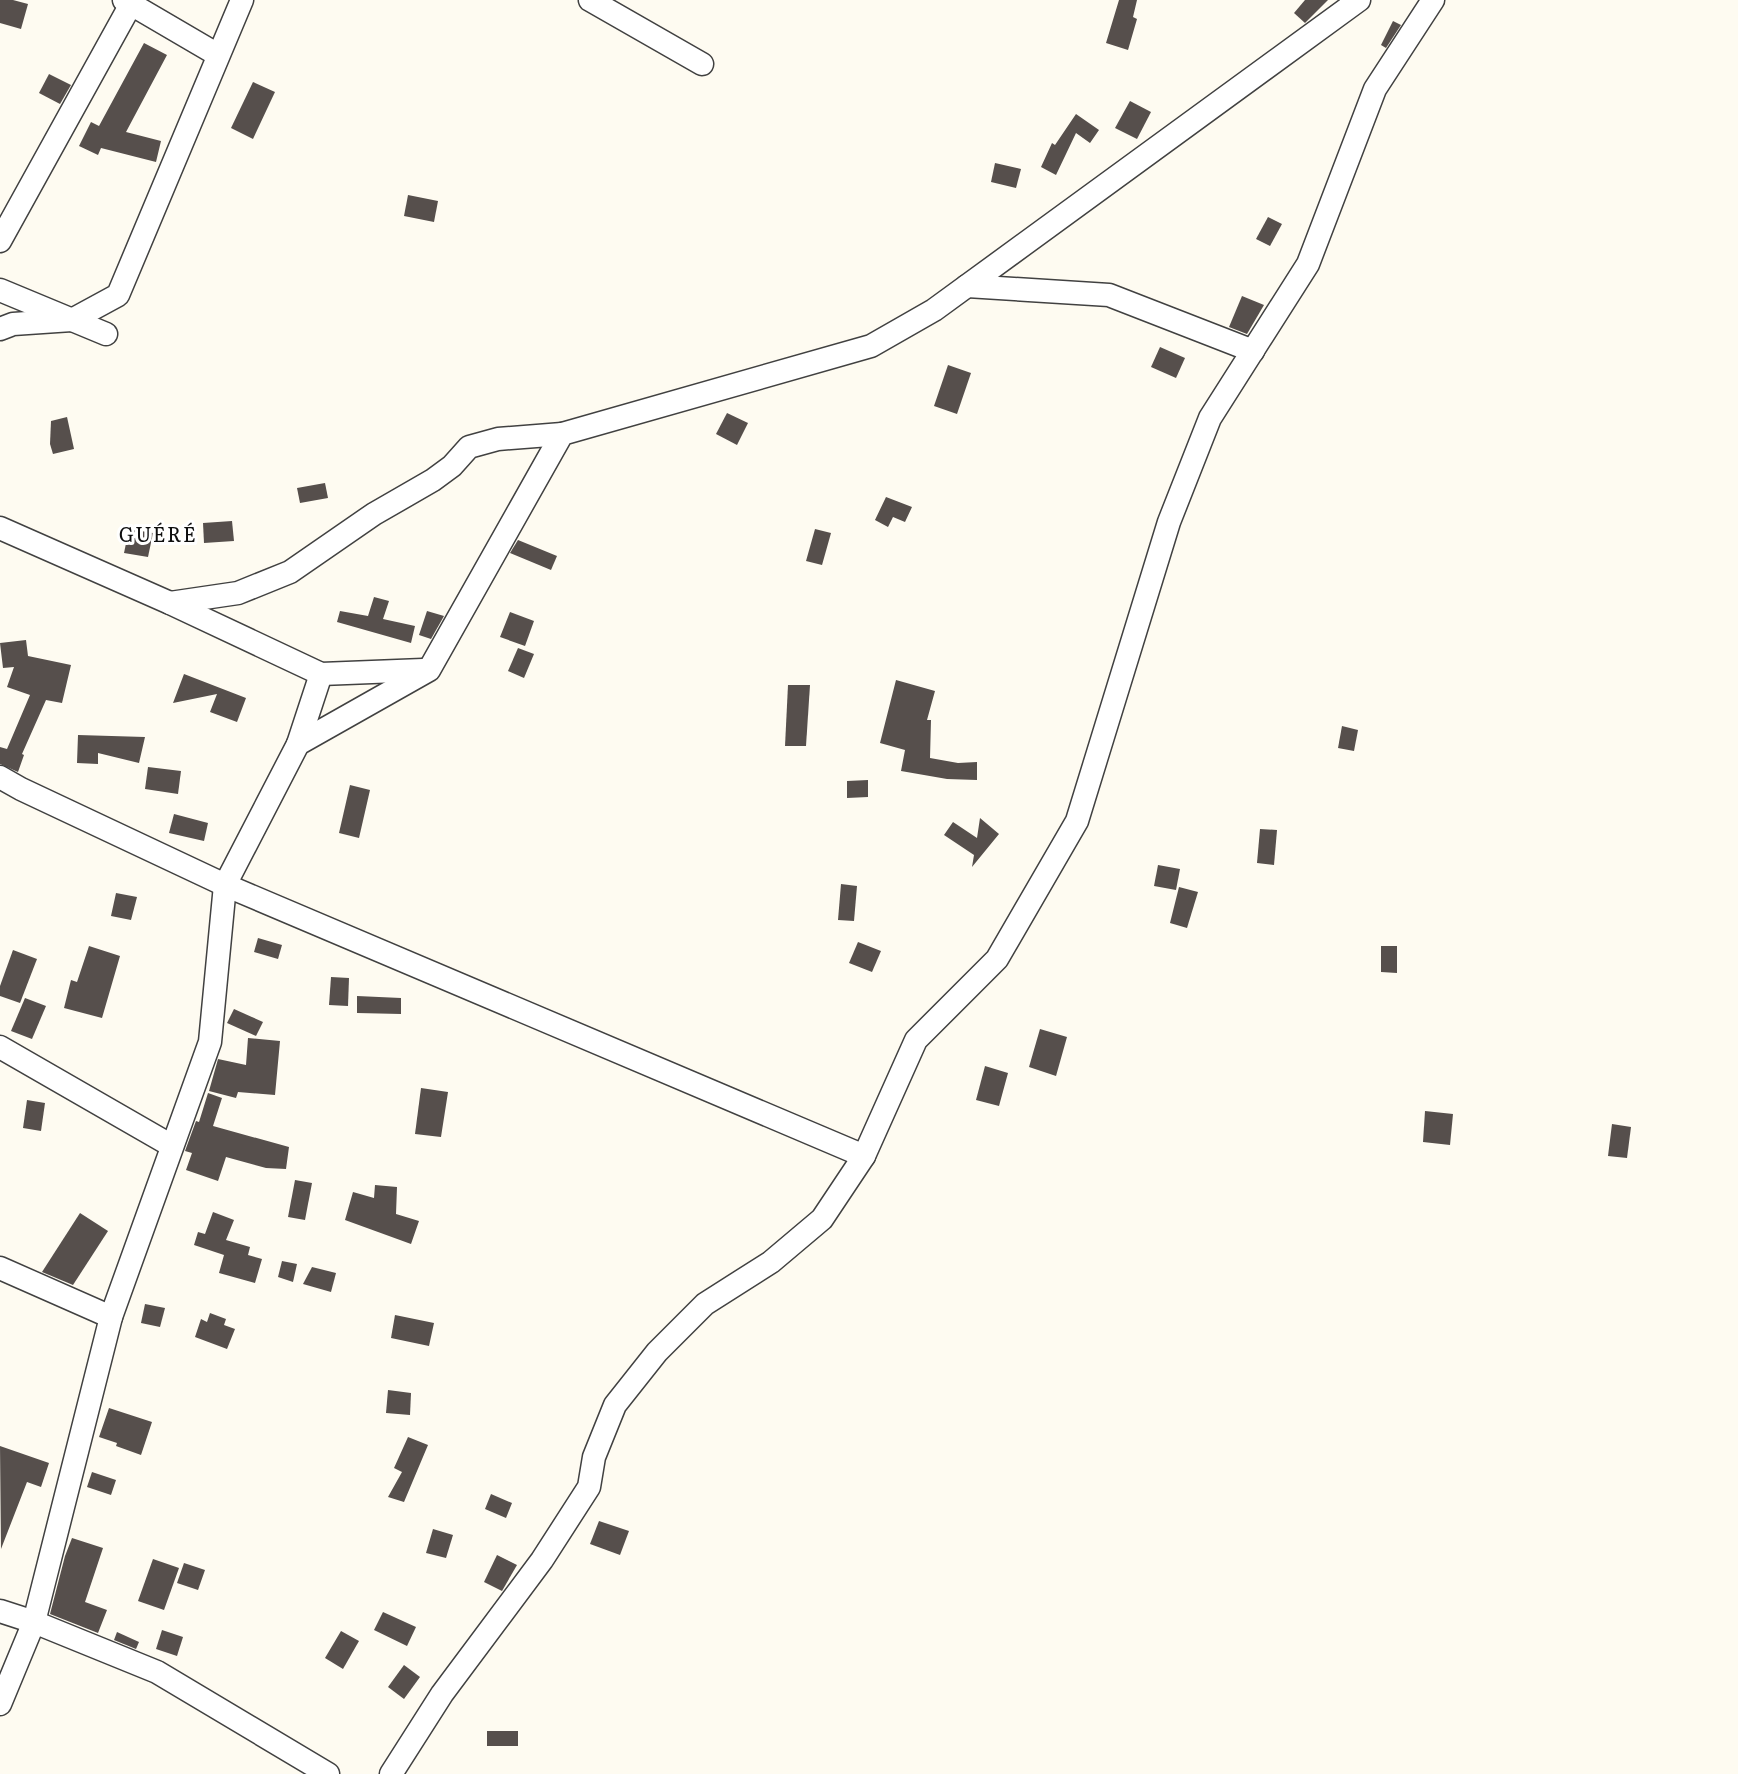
<svg xmlns="http://www.w3.org/2000/svg" width="1738" height="1774" viewBox="0 0 1738 1774" font-family="Literata,serif">
	<style>
		.building { fill: #564f4c }
		.lines { fill: none; stroke-linecap: round; stroke-linejoin: round }
		.street-casing { stroke: #414141; stroke-width: 25 }
		.street { stroke: #fff; stroke-width: 22 }
		.labels { text-anchor: middle; stroke-width: 6; stroke-linejoin: round; paint-order: stroke }
		.neighbourhood-label { font-size: 20px; letter-spacing: 1.5px; fill: #0e0e0e; stroke: #fff }
	</style>
	<rect width="100%" height="100%" fill="#fefbf1"/>
	<!-- building -->
	<g class="building">
		<path d="M 0,0 L 13,0 L 28,4 L 21,29 L 0,23 Z"/>
		<path d="M 1119,0 L 1137,0 L 1133,17 L 1137,19 L 1128,50 L 1106,43 Z"/>
		<path d="M 1305,0 L 1328,0 L 1305,23 L 1294,13 Z"/>
		<path d="M 1393,21 L 1401,25 L 1386,48 L 1381,45 Z"/>
		<path d="M 144,43 L 167,55 L 126,132 L 161,141 L 156,162 L 101,148 L 98,155 L 79,146 L 91,122 L 99,126 Z"/>
		<path d="M 49,74 L 71,85 L 60,104 L 39,93 Z"/>
		<path d="M 253,82 L 275,92 L 253,139 L 231,128 Z"/>
		<path d="M 1130,101 L 1151,112 L 1137,139 L 1115,128 Z"/>
		<path d="M 1076,114 L 1099,130 L 1090,143 L 1076,133 L 1056,175 L 1041,167 L 1052,143 L 1055,145 Z"/>
		<path d="M 995,163 L 1021,169 L 1016,188 L 991,182 Z"/>
		<path d="M 408,195 L 438,201 L 434,222 L 404,216 Z"/>
		<path d="M 1268,217 L 1282,224 L 1270,246 L 1256,239 Z"/>
		<path d="M 1242,296 L 1264,305 L 1247,334 L 1229,327 Z"/>
		<path d="M 1160,347 L 1185,358 L 1176,378 L 1151,367 Z"/>
		<path d="M 948,365 L 971,373 L 957,414 L 934,406 Z"/>
		<path d="M 727,413 L 748,423 L 737,445 L 716,434 Z"/>
		<path d="M 67,417 L 74,449 L 53,454 L 50,444 L 51,421 Z"/>
		<path d="M 325,483 L 328,498 L 300,503 L 297,488 Z"/>
		<path d="M 886,497 L 912,507 L 905,522 L 893,517 L 888,527 L 875,520 Z"/>
		<path d="M 232,521 L 234,541 L 204,543 L 203,523 Z"/>
		<path d="M 129,529 L 153,533 L 148,557 L 124,553 Z"/>
		<path d="M 815,529 L 831,533 L 822,565 L 806,561 Z"/>
		<path d="M 518,540 L 557,556 L 551,570 L 510,553 Z"/>
		<path d="M 374,597 L 389,601 L 383,619 L 415,626 L 411,643 L 337,622 L 340,611 L 368,616 Z"/>
		<path d="M 427,611 L 444,616 L 431,639 L 419,635 Z"/>
		<path d="M 510,612 L 534,621 L 525,646 L 500,637 Z"/>
		<path d="M 26,640 L 28,656 L 71,665 L 62,703 L 46,700 L 22,754 L 24,755 L 18,772 L 0,764 L 0,747 L 7,749 L 30,695 L 7,687 L 14,667 L 3,668 L 0,643 Z"/>
		<path d="M 518,648 L 534,654 L 524,678 L 508,671 Z"/>
		<path d="M 184,674 L 246,698 L 237,722 L 210,712 L 217,694 L 173,703 Z"/>
		<path d="M 896,680 L 935,691 L 927,720 L 931,720 L 930,758 L 958,763 L 977,762 L 977,780 L 947,779 L 901,771 L 905,750 L 880,743 Z"/>
		<path d="M 788,685 L 810,685 L 806,746 L 785,746 Z"/>
		<path d="M 1342,726 L 1358,730 L 1354,751 L 1338,748 Z"/>
		<path d="M 78,735 L 145,737 L 139,763 L 98,753 L 98,764 L 77,763 Z"/>
		<path d="M 148,767 L 181,771 L 178,794 L 145,789 Z"/>
		<path d="M 868,780 L 868,797 L 847,798 L 847,781 Z"/>
		<path d="M 350,785 L 370,790 L 359,838 L 339,833 Z"/>
		<path d="M 174,814 L 208,823 L 204,841 L 169,833 Z"/>
		<path d="M 980,818 L 999,834 L 972,867 L 974,855 L 944,835 L 953,822 L 977,838 Z"/>
		<path d="M 1260,829 L 1277,830 L 1274,865 L 1257,863 Z"/>
		<path d="M 1158,865 L 1180,869 L 1176,890 L 1154,886 Z"/>
		<path d="M 841,884 L 857,886 L 854,921 L 838,920 Z"/>
		<path d="M 1179,887 L 1198,892 L 1187,928 L 1170,923 Z"/>
		<path d="M 116,893 L 137,897 L 131,920 L 111,916 Z"/>
		<path d="M 258,938 L 282,945 L 278,959 L 254,952 Z"/>
		<path d="M 858,942 L 881,951 L 872,972 L 849,963 Z"/>
		<path d="M 89,946 L 120,956 L 102,1018 L 64,1008 L 71,980 L 77,982 Z"/>
		<path d="M 1381,946 L 1397,946 L 1397,973 L 1381,972 Z"/>
		<path d="M 13,950 L 37,959 L 20,1003 L 0,996 L 0,986 Z"/>
		<path d="M 331,977 L 349,978 L 348,1006 L 329,1005 Z"/>
		<path d="M 357,996 L 401,998 L 401,1014 L 357,1013 Z"/>
		<path d="M 25,998 L 46,1006 L 32,1039 L 11,1031 Z"/>
		<path d="M 234,1009 L 263,1022 L 256,1036 L 227,1023 Z"/>
		<path d="M 1040,1029 L 1067,1037 L 1056,1076 L 1029,1067 Z"/>
		<path d="M 248,1038 L 280,1041 L 275,1095 L 238,1092 L 236,1098 L 209,1091 L 218,1059 L 246,1065 Z"/>
		<path d="M 985,1066 L 1008,1073 L 999,1106 L 976,1100 Z"/>
		<path d="M 421,1088 L 448,1092 L 441,1137 L 415,1134 Z"/>
		<path d="M 208,1093 L 222,1098 L 213,1126 L 289,1147 L 286,1169 L 266,1168 L 226,1157 L 218,1181 L 186,1170 L 192,1153 L 185,1151 L 196,1121 L 199,1122 Z"/>
		<path d="M 27,1100 L 45,1103 L 41,1131 L 23,1128 Z"/>
		<path d="M 1425,1111 L 1453,1114 L 1450,1145 L 1423,1142 Z"/>
		<path d="M 1612,1124 L 1631,1127 L 1627,1158 L 1608,1156 Z"/>
		<path d="M 295,1180 L 312,1183 L 305,1220 L 288,1217 Z"/>
		<path d="M 375,1185 L 397,1187 L 396,1214 L 419,1221 L 411,1244 L 345,1220 L 353,1192 L 374,1198 Z"/>
		<path d="M 213,1212 L 234,1220 L 226,1240 L 250,1247 L 248,1255 L 262,1259 L 255,1283 L 219,1273 L 224,1255 L 194,1245 L 198,1232 L 205,1234 Z"/>
		<path d="M 80,1213 L 108,1231 L 73,1285 L 42,1272 Z"/>
		<path d="M 282,1261 L 297,1264 L 293,1282 L 278,1277 Z"/>
		<path d="M 312,1267 L 336,1273 L 331,1292 L 303,1284 Z"/>
		<path d="M 145,1304 L 165,1308 L 160,1327 L 141,1323 Z"/>
		<path d="M 210,1313 L 226,1319 L 224,1325 L 235,1329 L 227,1349 L 195,1337 L 201,1319 L 207,1322 Z"/>
		<path d="M 395,1315 L 434,1323 L 429,1346 L 391,1338 Z"/>
		<path d="M 388,1390 L 411,1393 L 410,1415 L 386,1413 Z"/>
		<path d="M 109,1408 L 152,1422 L 141,1455 L 116,1446 L 117,1443 L 99,1437 Z"/>
		<path d="M 408,1437 L 428,1445 L 404,1502 L 388,1497 L 402,1472 L 394,1468 Z"/>
		<path d="M 0,1446 L 49,1463 L 41,1487 L 27,1482 L 1,1549 Z"/>
		<path d="M 92,1472 L 116,1480 L 111,1495 L 87,1487 Z"/>
		<path d="M 491,1494 L 512,1503 L 506,1518 L 485,1509 Z"/>
		<path d="M 599,1521 L 629,1531 L 620,1555 L 590,1544 Z"/>
		<path d="M 433,1529 L 453,1535 L 446,1558 L 426,1553 Z"/>
		<path d="M 72,1538 L 103,1548 L 85,1602 L 107,1610 L 98,1633 L 50,1614 L 65,1556 Z"/>
		<path d="M 497,1555 L 517,1565 L 502,1591 L 484,1582 Z"/>
		<path d="M 153,1559 L 179,1568 L 164,1610 L 138,1601 Z"/>
		<path d="M 184,1563 L 205,1570 L 198,1590 L 177,1583 Z"/>
		<path d="M 383,1612 L 416,1627 L 407,1646 L 374,1630 Z"/>
		<path d="M 162,1630 L 183,1637 L 177,1656 L 156,1649 Z"/>
		<path d="M 341,1631 L 359,1641 L 343,1669 L 325,1658 Z"/>
		<path d="M 117,1632 L 139,1642 L 136,1649 L 114,1640 Z"/>
		<path d="M 404,1665 L 420,1677 L 404,1699 L 388,1687 Z"/>
		<rect x="487" y="1731" width="31" height="15"/>
	</g>
	<g class="lines">
		<defs>
			<g id="street">
				<path d="M 124,0 L 218,55"/>
				<path d="M 590,0 L 702,64"/>
				<path d="M 0,241 L 131,4"/>
				<path d="M 967,286 L 1109,295 L 1253,351"/>
				<path d="M 0,290 L 106,334"/>
				<path d="M 0,329 L 13,324 L 72,320 L 118,295 L 242,0"/>
				<path d="M 0,528 L 170,603 L 321,674 L 423,670"/>
				<path d="M 170,603 L 238,593 L 290,572 L 374,514 L 433,480 L 452,466 L 469,447 L 498,439 L 562,434"/>
				<path d="M 298,744 L 321,674"/>
				<path d="M 0,777 L 21,789 L 225,885 L 864,1156"/>
				<path d="M 0,1047 L 172,1146"/>
				<path d="M 0,1268 L 111,1317"/>
				<path d="M 0,1611 L 34,1622 L 157,1672 L 328,1774"/>
				<path d="M 0,1704 L 34,1622 L 111,1317 L 210,1042 L 225,885 L 298,744 L 429,670 L 562,434 L 871,346 L 934,310 L 1359,0"/>
				<path d="M 391,1774 L 442,1694 L 542,1560 L 589,1487 L 594,1457 L 615,1405 L 657,1352 L 705,1304 L 771,1262 L 822,1219 L 864,1156 L 916,1040 L 997,959 L 1077,821 L 1169,522 L 1210,418 L 1308,264 L 1375,89 L 1433,0"/>
			</g>
		</defs>
		<!-- street casing -->
		<use href="#street" class="street-casing"/>
		<!-- street -->
		<use href="#street" class="street"/>
	</g>
	<g class="labels">
		<!-- neighbourhood labels -->
		<g class="neighbourhood-label">
			<text x="158" y="542">GUÉRÉ</text>
		</g>
	</g>
</svg>
